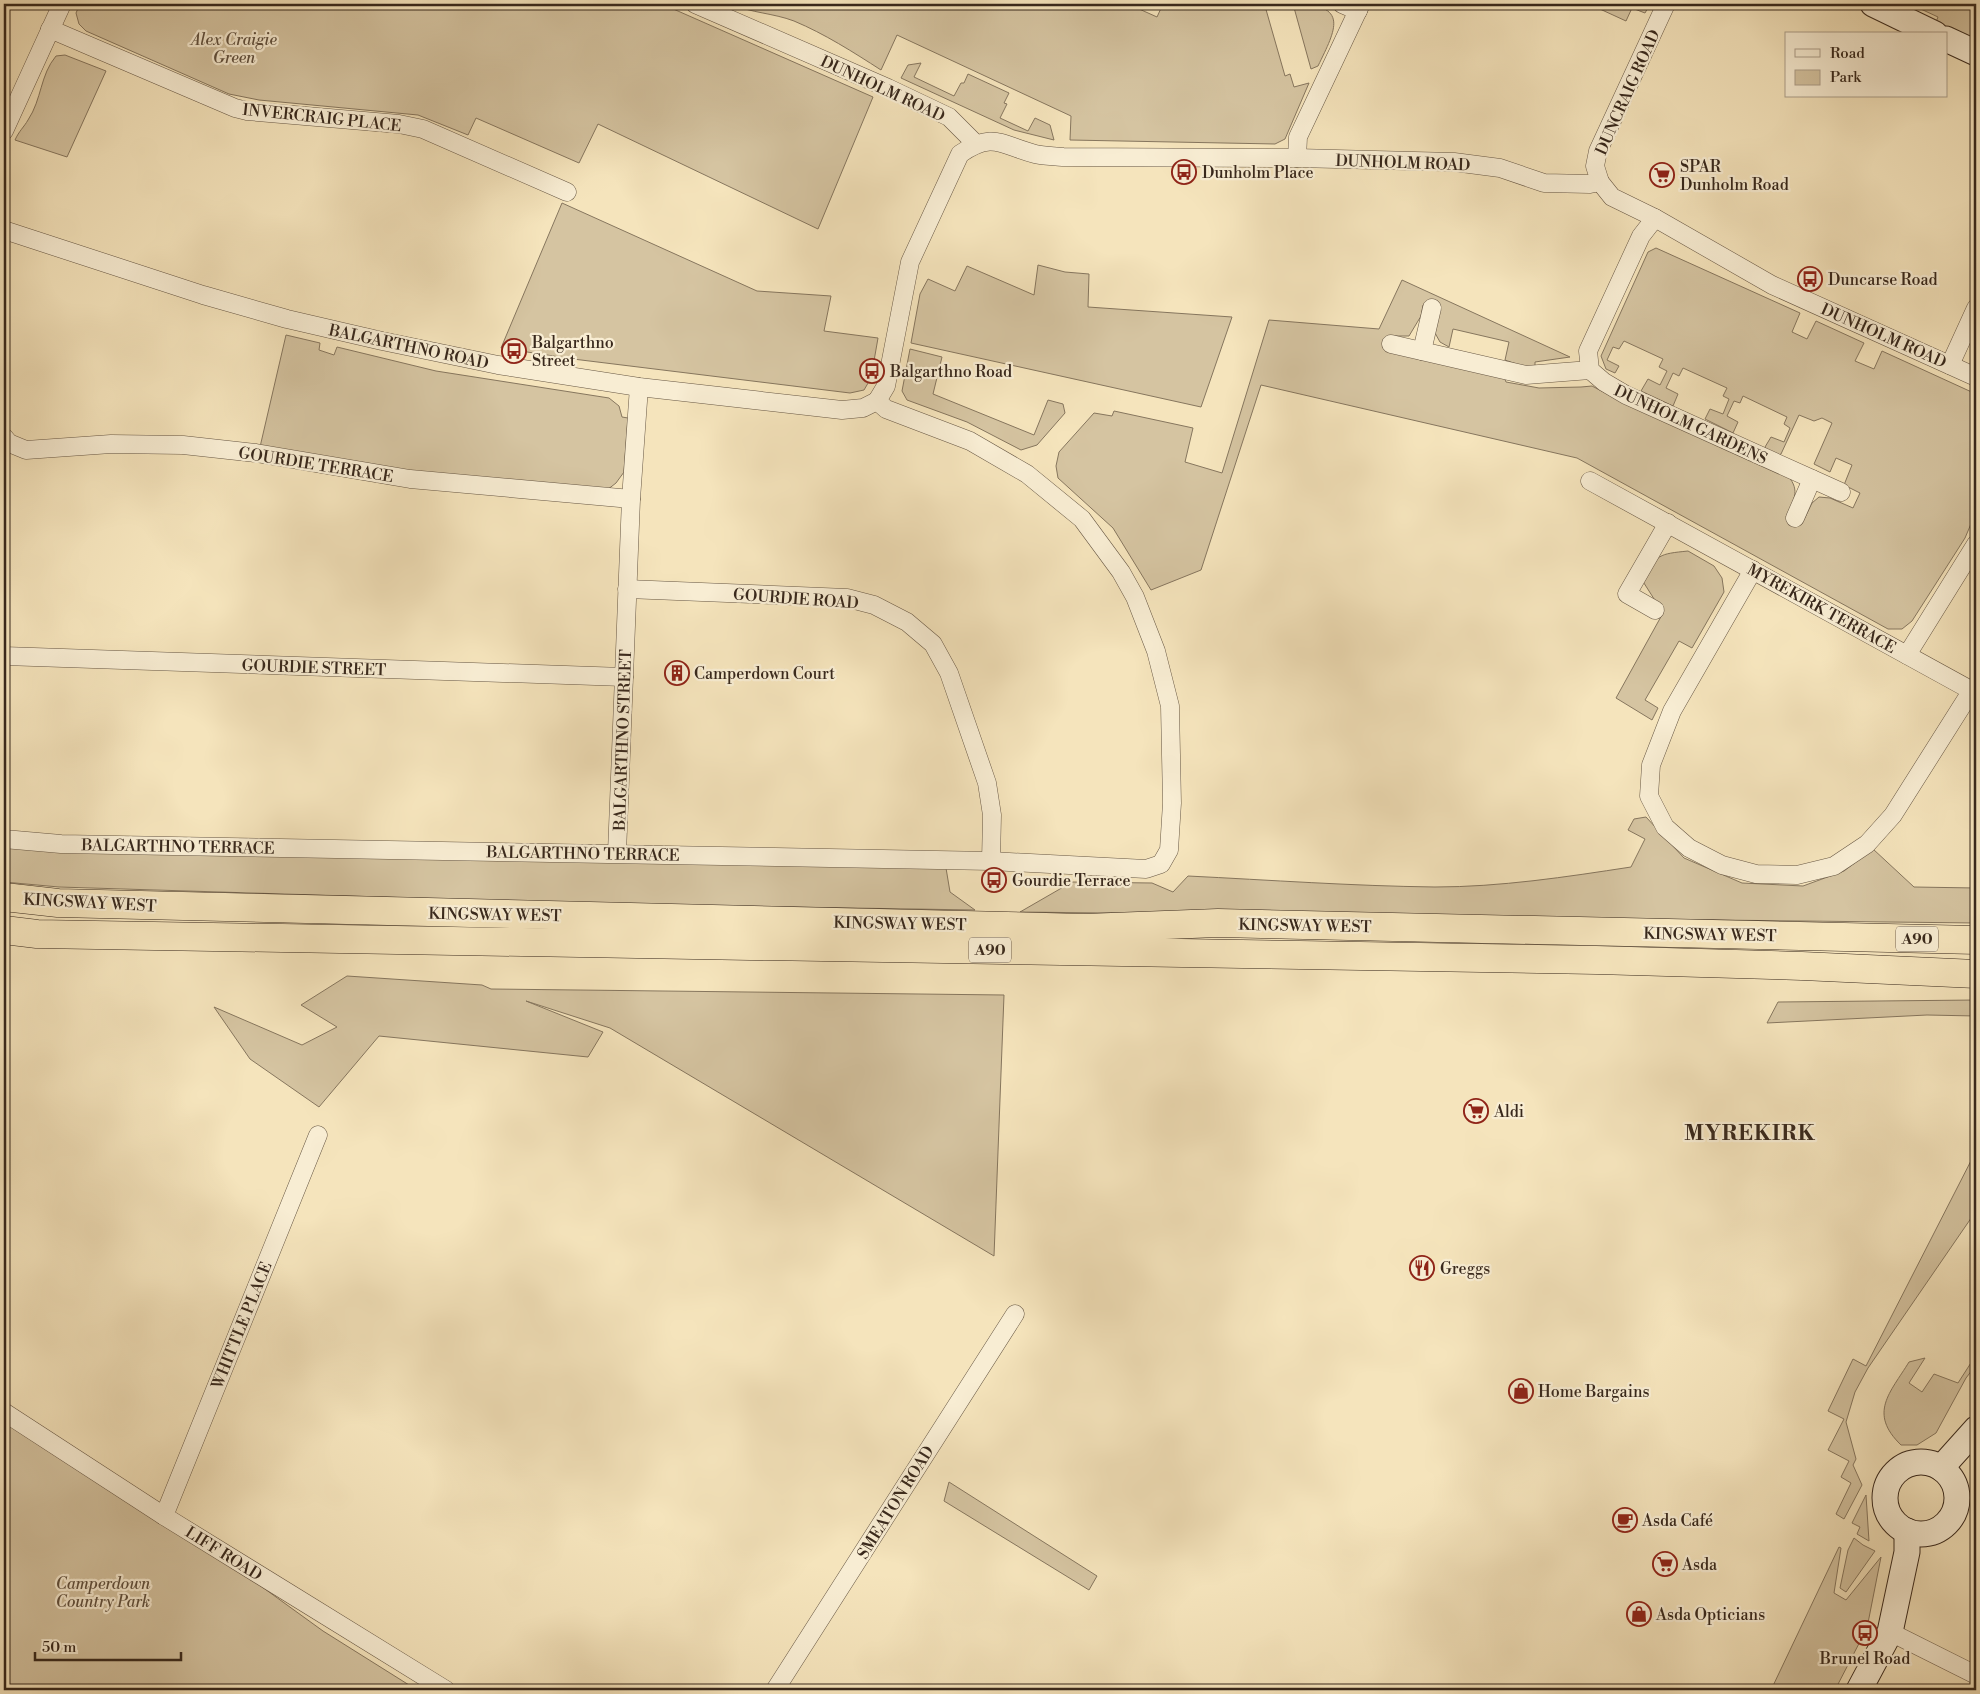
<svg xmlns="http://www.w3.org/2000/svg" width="1980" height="1694" viewBox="0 0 1980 1694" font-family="'Libre Bodoni',serif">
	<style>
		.green { fill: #d5c4a1; stroke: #86765e }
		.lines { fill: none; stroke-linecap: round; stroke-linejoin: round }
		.street-casing { stroke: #675744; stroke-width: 19 }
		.secondary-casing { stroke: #38281c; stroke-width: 27 }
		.highway-casing { stroke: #38281c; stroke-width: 29 }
		.street { stroke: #f8edd3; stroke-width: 18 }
		.secondary { stroke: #f8edd3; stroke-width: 25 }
		.highway { stroke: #f5e4bc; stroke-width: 28 }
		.labels { text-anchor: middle; stroke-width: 4.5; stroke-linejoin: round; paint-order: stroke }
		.shield { fill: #f8edd3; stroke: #726353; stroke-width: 1 }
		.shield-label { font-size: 15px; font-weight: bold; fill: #38281c }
		.park-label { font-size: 16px; font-style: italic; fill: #5f4f3d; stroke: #f8edd3 }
		.street-label { font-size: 16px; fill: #38281c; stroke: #f8edd3 }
		.poi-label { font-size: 16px; fill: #38281c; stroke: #f8edd3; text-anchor: start }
		.district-label { font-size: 21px; font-weight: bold; letter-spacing: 1px; fill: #38281c; stroke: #f8edd3 }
	</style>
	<rect width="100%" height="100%" fill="#f5e4bc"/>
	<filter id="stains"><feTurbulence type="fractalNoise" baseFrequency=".004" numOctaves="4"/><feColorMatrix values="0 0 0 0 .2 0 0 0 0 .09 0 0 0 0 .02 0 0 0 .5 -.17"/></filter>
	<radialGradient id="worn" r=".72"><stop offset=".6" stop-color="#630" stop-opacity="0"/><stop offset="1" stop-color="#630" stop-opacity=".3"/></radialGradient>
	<!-- green -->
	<g class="green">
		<path d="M 80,4 L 662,4 L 873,97 L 818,229 L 598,124 L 579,163 L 476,118 L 468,135 L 418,115 L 259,100 L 229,94 L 86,31 L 79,24 L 76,13 Z"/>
		<path d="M 731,4 L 1128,4 L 1157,17 L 1163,4 L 1269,4 L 1265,6 L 1285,76 L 1290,74 L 1294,87 L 1309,83 L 1285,139 L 1275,144 L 1070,140 L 1071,116 L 897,35 L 881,70 C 853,52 825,34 794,21 C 773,13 751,13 731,4 Z"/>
		<path d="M 1293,4 C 1350,4 1336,29 1318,66 L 1311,69 Z"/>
		<path d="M 1589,4 L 1650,4 L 1645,13 L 1632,8 L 1626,21 Z"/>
		<path d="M 1910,4 L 1976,4 L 1976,53 L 1932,32 L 1938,17 Z"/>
		<path d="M 65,55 L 106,71 L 67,157 L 15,140 C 19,131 24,127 28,120 C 42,99 40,75 56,56 Z"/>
		<path d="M 921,63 L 914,77 L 954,96 L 961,83 L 964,83 L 968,74 L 1009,93 L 1004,103 L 1007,104 L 1000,118 L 1028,131 L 1035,118 L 1050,125 L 1054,140 L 1014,130 L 901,78 L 908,65 Z"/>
		<path d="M 562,203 L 757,291 L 831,296 L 824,331 L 878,338 L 871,378 L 864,390 L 850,393 L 573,359 L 501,348 Z"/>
		<path d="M 1656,248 L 1800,313 L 1792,332 L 1807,339 L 1816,321 L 1864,343 L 1855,361 L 1874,369 L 1882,351 L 1976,394 L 1976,512 L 1965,538 L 1912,621 L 1902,629 L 1888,629 L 1577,458 L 1261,385 L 1201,570 L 1151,590 L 1113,528 L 1058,478 L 1056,466 L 1059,452 L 1094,413 L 1112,416 L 1114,411 L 1193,428 L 1185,462 L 1222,473 L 1269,320 L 1379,329 L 1402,280 L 1570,357 L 1535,362 L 1535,367 L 1522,366 L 1505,360 L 1509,342 L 1453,329 L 1449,347 L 1440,342 L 1435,333 L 1440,309 L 1423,305 L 1421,316 L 1409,336 L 1393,336 L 1504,377 L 1506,382 L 1539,388 L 1581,387 L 1592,386 L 1617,399 L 1788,476 C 1801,491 1793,501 1786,517 L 1802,524 L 1812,503 L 1819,497 L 1830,498 L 1853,508 L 1860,493 L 1844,485 L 1852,465 L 1836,458 L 1830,472 L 1814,464 L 1832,423 L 1822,418 L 1814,421 L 1799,415 L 1781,454 L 1776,456 L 1768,452 L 1765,447 L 1771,437 L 1784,442 L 1790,428 L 1784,424 L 1787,417 L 1743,396 L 1740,403 L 1734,401 L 1727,416 L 1738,422 L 1733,433 L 1705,419 L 1710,409 L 1723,414 L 1729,399 L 1723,396 L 1727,388 L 1683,368 L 1679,376 L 1673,373 L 1666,388 L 1678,394 L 1673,406 L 1641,391 L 1648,379 L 1660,385 L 1667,371 L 1659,367 L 1663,359 L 1624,341 L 1619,349 L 1613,347 L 1607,360 L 1619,366 L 1615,373 L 1606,369 L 1601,356 L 1648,252 Z"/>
		<path d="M 1038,265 L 1065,272 L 1089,274 L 1088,307 L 1232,317 L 1201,407 L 911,343 L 920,294 L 928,279 L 955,291 L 967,266 L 1034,295 Z"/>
		<path d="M 286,335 L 320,343 L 319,350 L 334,355 L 337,347 L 436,371 L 609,398 L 619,406 L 622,417 L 628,418 L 624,472 L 616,483 L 607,490 L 412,472 L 260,447 Z"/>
		<path d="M 910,349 L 942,357 L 933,394 L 1034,435 L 1048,400 L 1063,404 L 1065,413 L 1037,445 L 1021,450 L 967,422 L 907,400 L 902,391 Z"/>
		<path d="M 1688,551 L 1714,566 L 1722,578 L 1724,592 L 1692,648 L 1679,641 L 1645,700 L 1658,708 L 1652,720 L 1616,698 L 1663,613 L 1642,580 C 1657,554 1659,554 1688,551 Z"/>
		<path d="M 1646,817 L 1684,858 L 1742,883 L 1803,886 L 1844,871 L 1873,849 L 1914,887 L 1976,888 L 1976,923 L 1020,912 L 1072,882 L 1152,883 L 1173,892 L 1188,876 C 1270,880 1352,886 1435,887 C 1500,887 1566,877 1631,867 L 1645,839 L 1628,830 L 1634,819 Z"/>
		<path d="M 4,847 L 946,868 L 950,892 L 975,910 L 606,904 L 59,887 L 4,882 Z"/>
		<path d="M 347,976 L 482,985 L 491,989 L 1004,995 L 994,1256 L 610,1028 L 526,1001 L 603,1032 L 588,1057 L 379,1036 L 319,1107 L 250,1059 L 214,1007 L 302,1045 L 337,1027 L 301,1005 Z"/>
		<path d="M 1976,1000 L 1976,1016 L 1927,1015 L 1767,1023 L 1778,1002 Z"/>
		<path d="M 1976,1151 L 1976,1211 L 1868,1368 L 1855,1392 L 1846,1422 L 1856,1459 L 1853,1465 L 1862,1485 L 1844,1519 L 1836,1514 L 1851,1483 L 1841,1477 L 1849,1461 L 1828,1450 L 1844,1419 L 1828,1411 L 1853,1359 L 1866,1366 Z"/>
		<path d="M 1976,1355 L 1976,1365 L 1966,1378 L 1936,1433 L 1917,1445 L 1901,1445 C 1868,1413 1890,1393 1909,1362 L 1925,1358 L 1909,1383 L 1922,1392 L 1934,1374 L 1958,1383 Z"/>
		<path d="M 4,1419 L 164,1516 L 323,1631 L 417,1690 L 4,1690 Z"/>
		<path d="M 949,1482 L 1097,1576 L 1089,1590 L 944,1501 Z"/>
		<path d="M 1866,1495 L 1869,1541 L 1857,1534 L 1860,1527 L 1852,1523 Z"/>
		<path d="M 1854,1538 L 1863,1545 L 1875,1551 L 1846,1592 L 1840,1588 L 1848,1550 Z"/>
		<path d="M 1839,1547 L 1841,1548 L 1834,1593 L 1846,1600 L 1881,1557 L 1867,1628 L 1835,1690 L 1771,1690 Z"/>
	</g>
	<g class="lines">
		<defs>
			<g id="street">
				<path d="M 695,4 L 888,88 L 949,117 L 975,143"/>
				<path d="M 1342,4 L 1358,11"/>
				<path d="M 1666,4 L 1598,151 L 1595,166 L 1600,182 L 1612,197 L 1655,218 L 1772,285 L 1976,377"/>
				<path d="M 50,29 L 235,108 L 247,111 L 399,124 L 423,129 L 567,192"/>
				<path d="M 4,131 L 62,4"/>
				<path d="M 1297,158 L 1298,137 L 1361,4"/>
				<path d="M 1655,218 L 1641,236 L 1588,351 L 1590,370 L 1604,382 L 1626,395 L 1841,492"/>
				<path d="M 4,230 L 203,295 L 287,319 L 382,341 L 498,365 L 639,387 L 842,410 L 863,408 L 877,401"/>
				<path d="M 1391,344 L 1526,375 L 1590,370"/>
				<path d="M 1422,351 L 1432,308"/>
				<path d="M 1950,365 L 1976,308"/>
				<path d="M 877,401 L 886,386 L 910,262 L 960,154 C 993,131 1001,145 1035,154 C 1043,156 1054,156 1063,157 L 1297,158 L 1454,162 L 1500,168 L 1544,183 L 1590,184 L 1600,182"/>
				<path d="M 4,437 L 9,443 L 26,450 L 111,444 L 183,445 L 256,453 L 410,479 L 631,499"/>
				<path d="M 1590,481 L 1976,693"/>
				<path d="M 1795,518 L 1812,479"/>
				<path d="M 1753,570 L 1672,711 L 1651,765 L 1649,796 L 1665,827 L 1689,848 L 1722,865 L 1756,874 L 1797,875 L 1834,866 L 1867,844 L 1893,815 L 1972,690"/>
				<path d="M 627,589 L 847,598 L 874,605 L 907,622 L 933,644 L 949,673 L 987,783 L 992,815 L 991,861"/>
				<path d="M 1655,610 L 1627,594 L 1668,523"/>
				<path d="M 1907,655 L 1976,544"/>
				<path d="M 4,656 L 624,677"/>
				<path d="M 4,839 L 61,844 L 991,861 L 1146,869 L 1161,864 L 1169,850 L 1172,803 L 1170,706 L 1156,651 L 1135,597 L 1121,572 L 1082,519 L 1027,474 L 970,441 L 886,409 L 877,401"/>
				<path d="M 617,853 L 631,499 L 639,387"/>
				<path d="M 4,1412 L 164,1516 L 446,1690"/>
				<path d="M 164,1516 L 318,1135"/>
				<path d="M 1890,1632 L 1976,1675"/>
				<path d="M 775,1690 L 1015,1314"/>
			</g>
			<g id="secondary">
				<path d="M 1873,4 L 1935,34"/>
				<path d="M 1946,39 L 1976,53"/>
				<circle cx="1921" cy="1498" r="36"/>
				<path d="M 1941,1468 L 1976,1429"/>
				<path d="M 1859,1690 L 1890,1632 L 1907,1552 L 1907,1531"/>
			</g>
			<g id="highway">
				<path d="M 4,897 L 58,903 L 1085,928 L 1218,923 L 1976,940"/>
				<path d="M 4,930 L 37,934 L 1596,960 L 1802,966 L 1976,974"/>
			</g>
		</defs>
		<!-- street casing -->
		<use href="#street" class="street-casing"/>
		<!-- secondary casing -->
		<use href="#secondary" class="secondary-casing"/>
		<!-- highway casing -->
		<use href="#highway" class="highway-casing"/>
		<!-- street -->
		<use href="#street" class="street"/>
		<!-- secondary -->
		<use href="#secondary" class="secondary"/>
		<!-- highway -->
		<use href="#highway" class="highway"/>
	</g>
	<!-- icons -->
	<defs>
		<symbol id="bus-ring" viewBox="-11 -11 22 22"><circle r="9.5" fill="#f8edd3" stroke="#8f2418" stroke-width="1.5"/><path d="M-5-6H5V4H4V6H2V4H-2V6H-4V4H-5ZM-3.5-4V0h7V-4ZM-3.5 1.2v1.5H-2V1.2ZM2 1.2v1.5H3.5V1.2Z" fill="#8f2418"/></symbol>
		<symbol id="supermarket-ring" viewBox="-11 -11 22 22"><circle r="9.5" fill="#f8edd3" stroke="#8f2418" stroke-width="1.5"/><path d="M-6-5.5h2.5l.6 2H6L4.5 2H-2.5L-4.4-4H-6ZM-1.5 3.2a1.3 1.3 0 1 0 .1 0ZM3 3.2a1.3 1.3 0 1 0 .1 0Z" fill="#8f2418"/></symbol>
		<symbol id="building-ring" viewBox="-11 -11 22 22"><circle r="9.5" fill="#f8edd3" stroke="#8f2418" stroke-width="1.5"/><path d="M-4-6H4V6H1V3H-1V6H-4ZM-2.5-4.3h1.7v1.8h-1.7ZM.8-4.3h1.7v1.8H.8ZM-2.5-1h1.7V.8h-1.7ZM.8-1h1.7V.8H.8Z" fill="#8f2418"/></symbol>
		<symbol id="restaurant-ring" viewBox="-11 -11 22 22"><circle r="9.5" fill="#f8edd3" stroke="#8f2418" stroke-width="1.5"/><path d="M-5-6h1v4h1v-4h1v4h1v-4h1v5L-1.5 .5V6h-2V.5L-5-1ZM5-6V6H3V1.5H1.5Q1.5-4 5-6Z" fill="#8f2418"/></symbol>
		<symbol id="shop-ring" viewBox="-11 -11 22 22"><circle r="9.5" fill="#f8edd3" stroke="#8f2418" stroke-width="1.5"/><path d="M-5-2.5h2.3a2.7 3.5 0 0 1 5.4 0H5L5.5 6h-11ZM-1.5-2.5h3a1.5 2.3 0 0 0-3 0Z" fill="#8f2418"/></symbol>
		<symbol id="cafe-ring" viewBox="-11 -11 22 22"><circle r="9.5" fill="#f8edd3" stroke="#8f2418" stroke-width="1.5"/><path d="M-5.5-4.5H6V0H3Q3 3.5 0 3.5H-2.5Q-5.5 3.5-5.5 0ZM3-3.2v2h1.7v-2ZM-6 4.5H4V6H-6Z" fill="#8f2418"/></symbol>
	</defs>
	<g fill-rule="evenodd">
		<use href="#bus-ring" x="1170" y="158" width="28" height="28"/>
		<use href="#supermarket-ring" x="1648" y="161" width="28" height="28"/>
		<use href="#bus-ring" x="1796" y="265" width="28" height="28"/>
		<use href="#bus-ring" x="500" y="337" width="28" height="28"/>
		<use href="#bus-ring" x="858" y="357" width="28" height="28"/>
		<use href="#building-ring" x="663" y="659" width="28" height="28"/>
		<use href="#bus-ring" x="980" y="866" width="28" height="28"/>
		<use href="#supermarket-ring" x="1462" y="1097" width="28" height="28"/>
		<use href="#restaurant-ring" x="1408" y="1254" width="28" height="28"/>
		<use href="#shop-ring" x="1507" y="1377" width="28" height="28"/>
		<use href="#cafe-ring" x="1611" y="1506" width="28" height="28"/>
		<use href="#supermarket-ring" x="1651" y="1550" width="28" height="28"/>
		<use href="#shop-ring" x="1625" y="1600" width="28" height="28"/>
		<use href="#bus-ring" x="1851" y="1619" width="28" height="28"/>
	</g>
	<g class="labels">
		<!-- shield labels -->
		<g class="shield">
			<rect x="1896" y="926.5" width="42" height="25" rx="4"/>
			<rect x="969" y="937.5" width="42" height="25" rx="4"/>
		</g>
		<g class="shield-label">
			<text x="1917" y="944">A90</text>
			<text x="990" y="955">A90</text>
		</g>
		<!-- park labels -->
		<g class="park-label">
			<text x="234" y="45">Alex Craigie<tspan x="234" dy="18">Green</tspan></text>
			<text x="103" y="1589">Camperdown<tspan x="103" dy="18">Country Park</tspan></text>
		</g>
		<!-- street labels -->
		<g class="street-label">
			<text transform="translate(883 88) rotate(25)" y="6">DUNHOLM ROAD</text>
			<text transform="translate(1627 92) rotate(-66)" y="6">DUNCRAIG ROAD</text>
			<text transform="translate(322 117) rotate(6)" y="6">INVERCRAIG PLACE</text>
			<text transform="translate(1403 162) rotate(2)" y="6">DUNHOLM ROAD</text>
			<text transform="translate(1884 335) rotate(24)" y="6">DUNHOLM ROAD</text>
			<text transform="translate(409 346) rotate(12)" y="6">BALGARTHNO ROAD</text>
			<text transform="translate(1691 424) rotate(25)" y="6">DUNHOLM GARDENS</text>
			<text transform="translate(316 464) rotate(9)" y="6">GOURDIE TERRACE</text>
			<text transform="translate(796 598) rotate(4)" y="6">GOURDIE ROAD</text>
			<text transform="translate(1822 608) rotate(29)" y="6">MYREKIRK TERRACE</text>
			<text transform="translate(314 667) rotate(2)" y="6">GOURDIE STREET</text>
			<text transform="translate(622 740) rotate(-88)" y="6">BALGARTHNO STREET</text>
			<text transform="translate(178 846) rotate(1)" y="6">BALGARTHNO TERRACE</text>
			<text transform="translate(583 853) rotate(1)" y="6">BALGARTHNO TERRACE</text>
			<text transform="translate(90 902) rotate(3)" y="6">KINGSWAY WEST</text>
			<text transform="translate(495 914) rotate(1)" y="6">KINGSWAY WEST</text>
			<text transform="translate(900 923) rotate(1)" y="6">KINGSWAY WEST</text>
			<text transform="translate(1305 925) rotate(1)" y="6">KINGSWAY WEST</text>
			<text transform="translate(1710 934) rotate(1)" y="6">KINGSWAY WEST</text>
			<text transform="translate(241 1325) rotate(-68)" y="6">WHITTLE PLACE</text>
			<text transform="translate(895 1502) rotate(-58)" y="6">SMEATON ROAD</text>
			<text transform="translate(224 1553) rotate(32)" y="6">LIFF ROAD</text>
		</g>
		<!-- poi labels -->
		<g class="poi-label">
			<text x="1680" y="172">SPAR<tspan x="1680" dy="18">Dunholm Road</tspan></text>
			<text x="1202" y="178">Dunholm Place</text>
			<text x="1828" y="285">Duncarse Road</text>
			<text x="532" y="348">Balgarthno<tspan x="532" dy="18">Street</tspan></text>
			<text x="890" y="377">Balgarthno Road</text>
			<text x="694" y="679">Camperdown Court</text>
			<text x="1012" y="886">Gourdie Terrace</text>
			<text x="1494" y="1117">Aldi</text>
			<text x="1440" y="1274">Greggs</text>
			<text x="1538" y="1397">Home Bargains</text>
			<text x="1642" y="1526">Asda Café</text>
			<text x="1682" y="1570">Asda</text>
			<text x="1656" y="1620">Asda Opticians</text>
			<text x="1865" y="1664" text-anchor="middle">Brunel Road</text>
		</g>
		<!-- district labels -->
		<g class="district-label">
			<text x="1750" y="1140">MYREKIRK</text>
		</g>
	</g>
	<!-- margin -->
	<rect width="1980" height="1694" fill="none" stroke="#f5e4bc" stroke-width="20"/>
	<rect x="5" y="5" width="1970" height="1684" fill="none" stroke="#38281c" stroke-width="2.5"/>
	<rect x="10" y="10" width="1960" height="1674" fill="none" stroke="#38281c"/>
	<!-- legend -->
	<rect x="1785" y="32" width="162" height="65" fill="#f8edd3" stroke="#ab9e8a"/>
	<rect x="1795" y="49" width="25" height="8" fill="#f8edd3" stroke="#ab9e8a"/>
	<text x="1830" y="58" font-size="15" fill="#38281c">Road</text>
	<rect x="1795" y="70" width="25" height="15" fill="#d5c4a1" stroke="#ab9e8a"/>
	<text x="1830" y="82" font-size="15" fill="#38281c">Park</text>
	<!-- scale -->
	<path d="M35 1652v8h146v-8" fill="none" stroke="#38281c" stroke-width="2.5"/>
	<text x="42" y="1652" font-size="15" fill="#38281c" stroke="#f8edd3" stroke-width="4" paint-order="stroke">50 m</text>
	<rect width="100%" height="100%" filter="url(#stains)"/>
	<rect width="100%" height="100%" fill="url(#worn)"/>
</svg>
